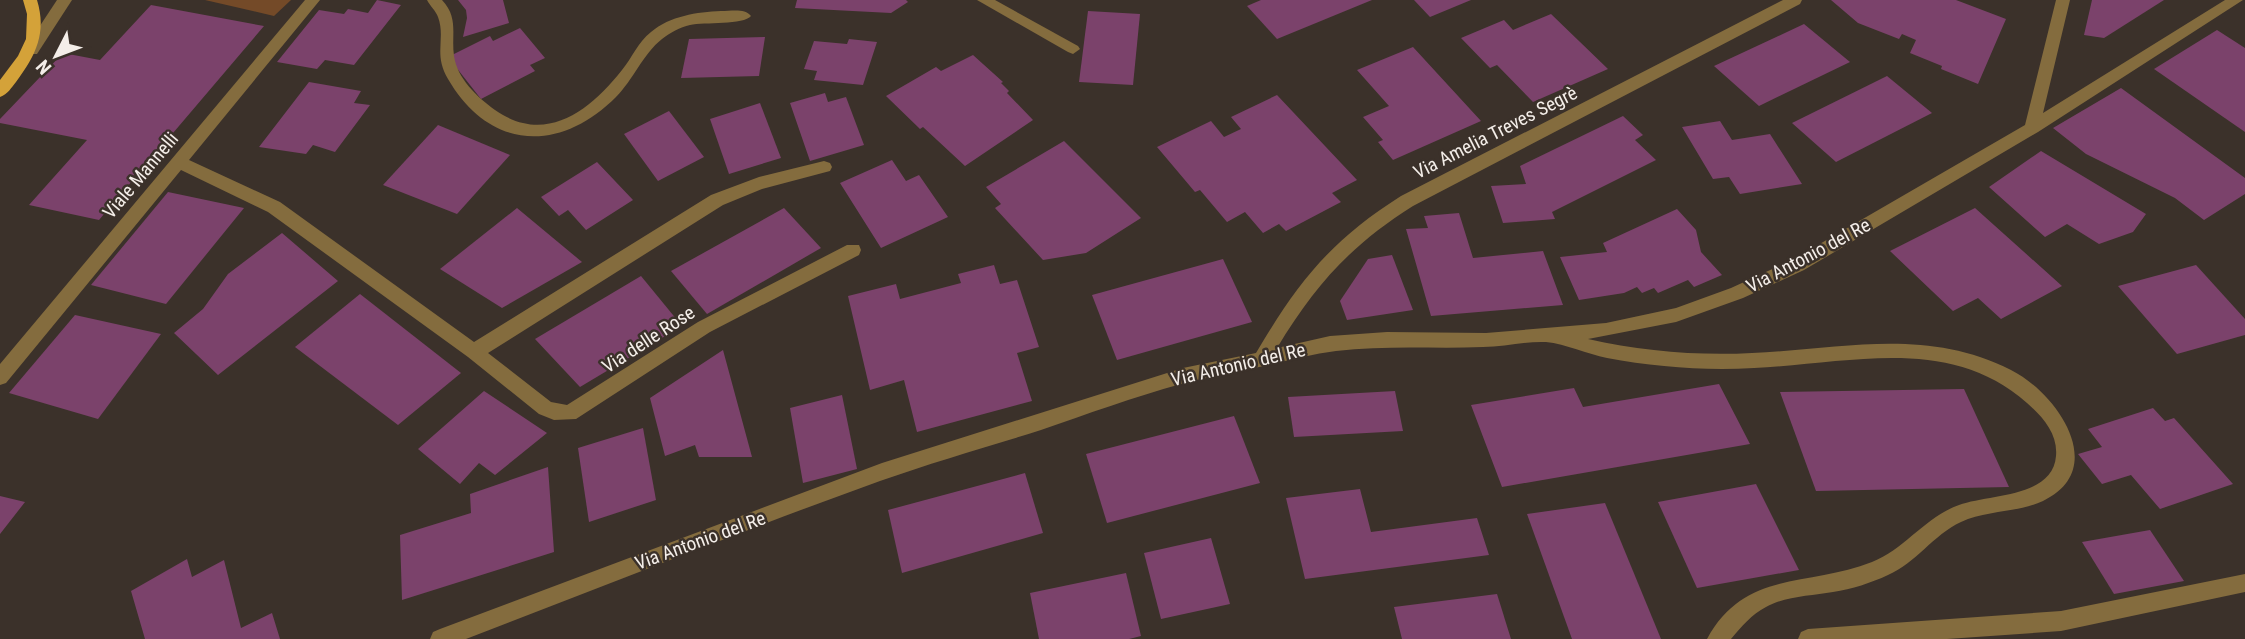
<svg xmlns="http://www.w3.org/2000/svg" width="2245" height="639" viewBox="0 0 2245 639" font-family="'Roboto Condensed',sans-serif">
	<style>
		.green { fill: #744a28 }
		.building { fill: #7b426b }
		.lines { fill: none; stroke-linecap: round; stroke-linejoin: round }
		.lane { fill: #846c3e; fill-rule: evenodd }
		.street { fill: #846c3e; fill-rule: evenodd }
		.primary { fill: #d4a239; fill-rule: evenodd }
		.labels { text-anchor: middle; stroke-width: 5; stroke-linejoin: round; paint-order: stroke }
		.street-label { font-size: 19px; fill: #f4eee9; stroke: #3b312a }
	</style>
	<rect width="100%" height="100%" fill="#3b312a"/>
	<!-- green -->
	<path class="green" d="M 205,0 L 291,0 L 274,16 Z"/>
	<!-- building -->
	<g class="building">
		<path d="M 377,0 L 401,5 L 354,65 L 325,60 L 317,69 L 277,62 L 319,10 L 344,14 L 348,9 L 368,13 Z"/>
		<path d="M 458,0 L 503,0 L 509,23 L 463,37 L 467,18 L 466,10 Z"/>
		<path d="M 797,0 L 906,0 L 908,2 L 891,13 L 795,8 Z"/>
		<path d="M 1261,0 L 1372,0 L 1277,39 L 1247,6 Z"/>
		<path d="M 1414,0 L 1471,0 L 1430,17 Z"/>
		<path d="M 1831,0 L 1956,0 L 2006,19 L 1978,84 L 1941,69 L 1942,66 L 1910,53 L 1916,40 L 1902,34 L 1899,39 L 1858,23 Z"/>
		<path d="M 2092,0 L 2164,0 L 2104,38 L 2084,35 Z"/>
		<path d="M 151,5 L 264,26 L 99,220 L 29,205 L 87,140 L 0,123 L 0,119 L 63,53 L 100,60 Z"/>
		<path d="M 1088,11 L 1140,14 L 1133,85 L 1079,82 Z"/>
		<path d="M 1551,14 L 1608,69 L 1533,102 L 1497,65 L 1490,68 L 1461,38 L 1504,20 L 1513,30 Z"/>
		<path d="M 1804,24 L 1850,62 L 1759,106 L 1714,66 Z"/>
		<path d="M 520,28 L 545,58 L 530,65 L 535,71 L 481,99 L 448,57 L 490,36 L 493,41 Z"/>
		<path d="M 2217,30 L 2245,48 L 2245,132 L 2154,69 Z"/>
		<path d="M 765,37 L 759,76 L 681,78 L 689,39 Z"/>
		<path d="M 849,39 L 877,42 L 863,85 L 814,80 L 817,71 L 804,69 L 814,41 L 847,44 Z"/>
		<path d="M 1413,47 L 1481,121 L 1393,160 L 1378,142 L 1383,140 L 1363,117 L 1389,106 L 1357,70 Z"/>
		<path d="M 973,55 L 1003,82 L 1001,83 L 1009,91 L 1007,93 L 1033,120 L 965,166 L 923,127 L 920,129 L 886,96 L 936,67 L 941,71 Z"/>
		<path d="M 1887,76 L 1932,113 L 1836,162 L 1792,123 Z"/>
		<path d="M 309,82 L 361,91 L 354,103 L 370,105 L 335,152 L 313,145 L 306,154 L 259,147 Z"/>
		<path d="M 2121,88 L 2245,178 L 2245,194 L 2204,220 L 2175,198 L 2086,154 L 2053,128 Z"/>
		<path d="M 825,93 L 828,102 L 846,97 L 864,145 L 810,161 L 790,103 Z"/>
		<path d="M 1277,95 L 1357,180 L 1332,193 L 1341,202 L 1286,231 L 1279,224 L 1263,233 L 1245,212 L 1227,222 L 1200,190 L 1195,192 L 1157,147 L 1211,121 L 1224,137 L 1241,129 L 1231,117 Z"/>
		<path d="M 760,103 L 781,158 L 729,174 L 710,119 Z"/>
		<path d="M 669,111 L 704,157 L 658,181 L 624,134 Z"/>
		<path d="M 1623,116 L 1643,135 L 1635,140 L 1656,160 L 1552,212 L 1555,219 L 1503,223 L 1491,186 L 1526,184 L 1520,166 Z"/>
		<path d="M 1720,121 L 1732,140 L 1770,134 L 1802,184 L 1740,194 L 1729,177 L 1713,179 L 1682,127 Z"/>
		<path d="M 438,125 L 510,155 L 457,214 L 383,185 Z"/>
		<path d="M 1064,141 L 1141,218 L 1086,253 L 1043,260 L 995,208 L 1001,204 L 986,187 Z"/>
		<path d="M 2041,151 L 2146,214 L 2133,232 L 2099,244 L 2067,224 L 2045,237 L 1989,187 Z"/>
		<path d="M 892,160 L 906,181 L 919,175 L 948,217 L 881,248 L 840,183 Z"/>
		<path d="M 597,162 L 633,200 L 586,230 L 568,210 L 559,216 L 541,197 Z"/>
		<path d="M 168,192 L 244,208 L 166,304 L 91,285 Z"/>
		<path d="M 517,208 L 582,262 L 502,308 L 440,269 Z"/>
		<path d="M 784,208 L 821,248 L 707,314 L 671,271 Z"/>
		<path d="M 1975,208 L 2062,286 L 2001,319 L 1978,298 L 1953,311 L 1890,251 Z"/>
		<path d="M 1677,209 L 1696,230 L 1701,252 L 1722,275 L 1694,287 L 1688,280 L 1658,293 L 1654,288 L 1642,293 L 1637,287 L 1624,293 L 1579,300 L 1560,257 L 1607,252 L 1603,243 Z"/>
		<path d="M 1459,213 L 1473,258 L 1543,251 L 1563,305 L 1431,316 L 1406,229 L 1428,228 L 1424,216 Z"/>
		<path d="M 282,233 L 338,281 L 218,375 L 174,333 L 203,309 L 228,274 Z"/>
		<path d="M 1392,255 L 1413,310 L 1347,320 L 1340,301 L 1368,259 Z"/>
		<path d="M 1223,259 L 1252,322 L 1117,360 L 1092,295 Z"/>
		<path d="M 994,265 L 1000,284 L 1017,280 L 1039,347 L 1017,353 L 1032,401 L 917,432 L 904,380 L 870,390 L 848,296 L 896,284 L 900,299 L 961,283 L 958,274 Z"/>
		<path d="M 2196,265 L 2245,319 L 2245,335 L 2177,354 L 2118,286 Z"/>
		<path d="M 641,276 L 682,326 L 580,387 L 535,339 Z"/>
		<path d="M 360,294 L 461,373 L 398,425 L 295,347 Z"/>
		<path d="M 75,315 L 161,334 L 98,419 L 9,393 Z"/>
		<path d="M 723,350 L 752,457 L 699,457 L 695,445 L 665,456 L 650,398 Z"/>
		<path d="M 1719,384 L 1750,444 L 1502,487 L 1471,405 L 1574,388 L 1583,407 Z"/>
		<path d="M 1964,389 L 2009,487 L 1816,491 L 1780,392 Z"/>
		<path d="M 484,391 L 547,433 L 495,475 L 479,463 L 460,484 L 418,449 Z"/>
		<path d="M 1395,391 L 1403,431 L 1294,437 L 1288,397 Z"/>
		<path d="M 842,395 L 857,469 L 803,483 L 790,408 Z"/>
		<path d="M 2153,408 L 2165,421 L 2174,418 L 2233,484 L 2160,509 L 2131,475 L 2102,484 L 2078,454 L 2102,447 L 2088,429 Z"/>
		<path d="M 1234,416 L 1260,483 L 1107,523 L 1086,454 Z"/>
		<path d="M 643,428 L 656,500 L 589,522 L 578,448 Z"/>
		<path d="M 548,467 L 554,552 L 402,600 L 400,535 L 471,513 L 470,494 Z"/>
		<path d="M 1025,473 L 1043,533 L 902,573 L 888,510 Z"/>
		<path d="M 1756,484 L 1799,570 L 1697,588 L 1658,502 Z"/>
		<path d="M 1360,489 L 1371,532 L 1477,518 L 1489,555 L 1305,579 L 1286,498 Z"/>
		<path d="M 0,496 L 25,502 L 0,534 Z"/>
		<path d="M 1605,503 L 1661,639 L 1572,639 L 1527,514 Z"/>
		<path d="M 2150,530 L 2184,581 L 2114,594 L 2082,542 Z"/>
		<path d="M 1211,538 L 1230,604 L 1161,619 L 1144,553 Z"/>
		<path d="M 187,559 L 192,577 L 224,560 L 241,628 L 272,613 L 280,639 L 145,639 L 131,591 Z"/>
		<path d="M 1126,573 L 1141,636 L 1129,639 L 1039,639 L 1030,593 Z"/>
		<path d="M 1497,594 L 1511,639 L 1402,639 L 1394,607 Z"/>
	</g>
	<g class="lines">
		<!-- lane -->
		<path class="lane" d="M 977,0 L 995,0 L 1078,46 L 1080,49 L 1073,54 L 1068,52 Z"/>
		<!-- street -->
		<g class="street">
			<path d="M 57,0 L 72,0 L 37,54 L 27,54 L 24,50 Z"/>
			<path d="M 305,0 L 320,0 L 189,160 L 280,202 L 474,342 L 711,195 L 759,177 L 824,161 L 830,163 L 832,167 L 830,171 L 762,189 L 723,205 L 488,353 L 551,402 L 567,405 L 698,322 L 847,245 L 859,245 L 861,250 L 859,255 L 710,332 L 576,419 L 554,420 L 539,414 L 468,357 L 268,212 L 181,170 L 6,383 L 0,385 L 0,364 Z"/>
			<path d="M 427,0 L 442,0 C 459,18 451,34 454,56 C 457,78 477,97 495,110 C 545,145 589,112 622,70 C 632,58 638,42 651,32 C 670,16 697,12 721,11 C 732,11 745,8 751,16 C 744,25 704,22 690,25 C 680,27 670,33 662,39 C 643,54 633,80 616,97 C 560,153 490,151 448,79 C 433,54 446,39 438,17 C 436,11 430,6 427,0 Z"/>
			<path d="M 1783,0 L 1802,0 L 1800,4 L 1413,206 C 1351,245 1315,285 1277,348 L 1330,336 L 1387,332 L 1486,333 L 1606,323 L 1676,308 L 1731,288 L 1792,260 L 2025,125 L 2056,0 L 2070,0 L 2043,113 L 2225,0 L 2243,0 L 2038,132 L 1804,270 L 1743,298 L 1676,322 L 1588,339 C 1641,351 1698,356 1752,353 C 1843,349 1926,327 2011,370 C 2057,393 2110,469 2043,501 C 2017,513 1986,510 1961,522 C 1933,535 1916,563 1888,575 C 1871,583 1852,589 1833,592 C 1811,596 1785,596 1766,607 C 1752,614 1741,627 1731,639 L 1707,639 C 1745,569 1810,587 1872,562 C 1905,549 1925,517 1959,505 C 1988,494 2053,498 2056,456 C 2058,434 2043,417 2027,403 C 1949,334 1849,364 1754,368 C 1706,371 1655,367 1607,358 C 1587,354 1566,344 1546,342 C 1526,341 1504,347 1483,347 C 1434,349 1385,345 1336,351 C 1312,354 1287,361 1264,366 C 1236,372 1208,377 1181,384 C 1134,397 1087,414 1041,430 C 987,447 933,462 880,481 C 741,531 604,586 466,639 L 430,639 L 433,632 L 440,629 L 882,463 L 1183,368 L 1256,353 C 1298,282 1330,241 1401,196 Z"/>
			<path d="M 2245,574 L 2245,592 L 2061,631 L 1947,639 L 1798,639 L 1801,632 L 1808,629 L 2061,611 Z"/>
		</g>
		<!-- primary -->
		<path class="primary" d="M 23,0 L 37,0 C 47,33 36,55 16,82 C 11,88 8,94 0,97 L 0,80 L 18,56 L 26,39 L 27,14 Z"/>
	</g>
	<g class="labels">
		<!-- street labels -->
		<g class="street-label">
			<text transform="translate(1495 132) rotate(-27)" y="7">Via Amelia Treves Segrè</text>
			<text transform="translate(140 175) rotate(-50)" y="7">Viale Mannelli</text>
			<text transform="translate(1808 255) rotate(-28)" y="7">Via Antonio del Re</text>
			<text transform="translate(648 339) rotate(-33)" y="7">Via delle Rose</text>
			<text transform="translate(1238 364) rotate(-13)" y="7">Via Antonio del Re</text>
			<text transform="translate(700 540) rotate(-20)" y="7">Via Antonio del Re</text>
		</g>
	</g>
	<!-- north arrow -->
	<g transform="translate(56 56) rotate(228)" stroke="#3b312a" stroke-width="5" paint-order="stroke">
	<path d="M0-5L12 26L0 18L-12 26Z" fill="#f4eee9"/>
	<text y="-10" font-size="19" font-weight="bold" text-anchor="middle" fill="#f4eee9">N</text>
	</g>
</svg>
